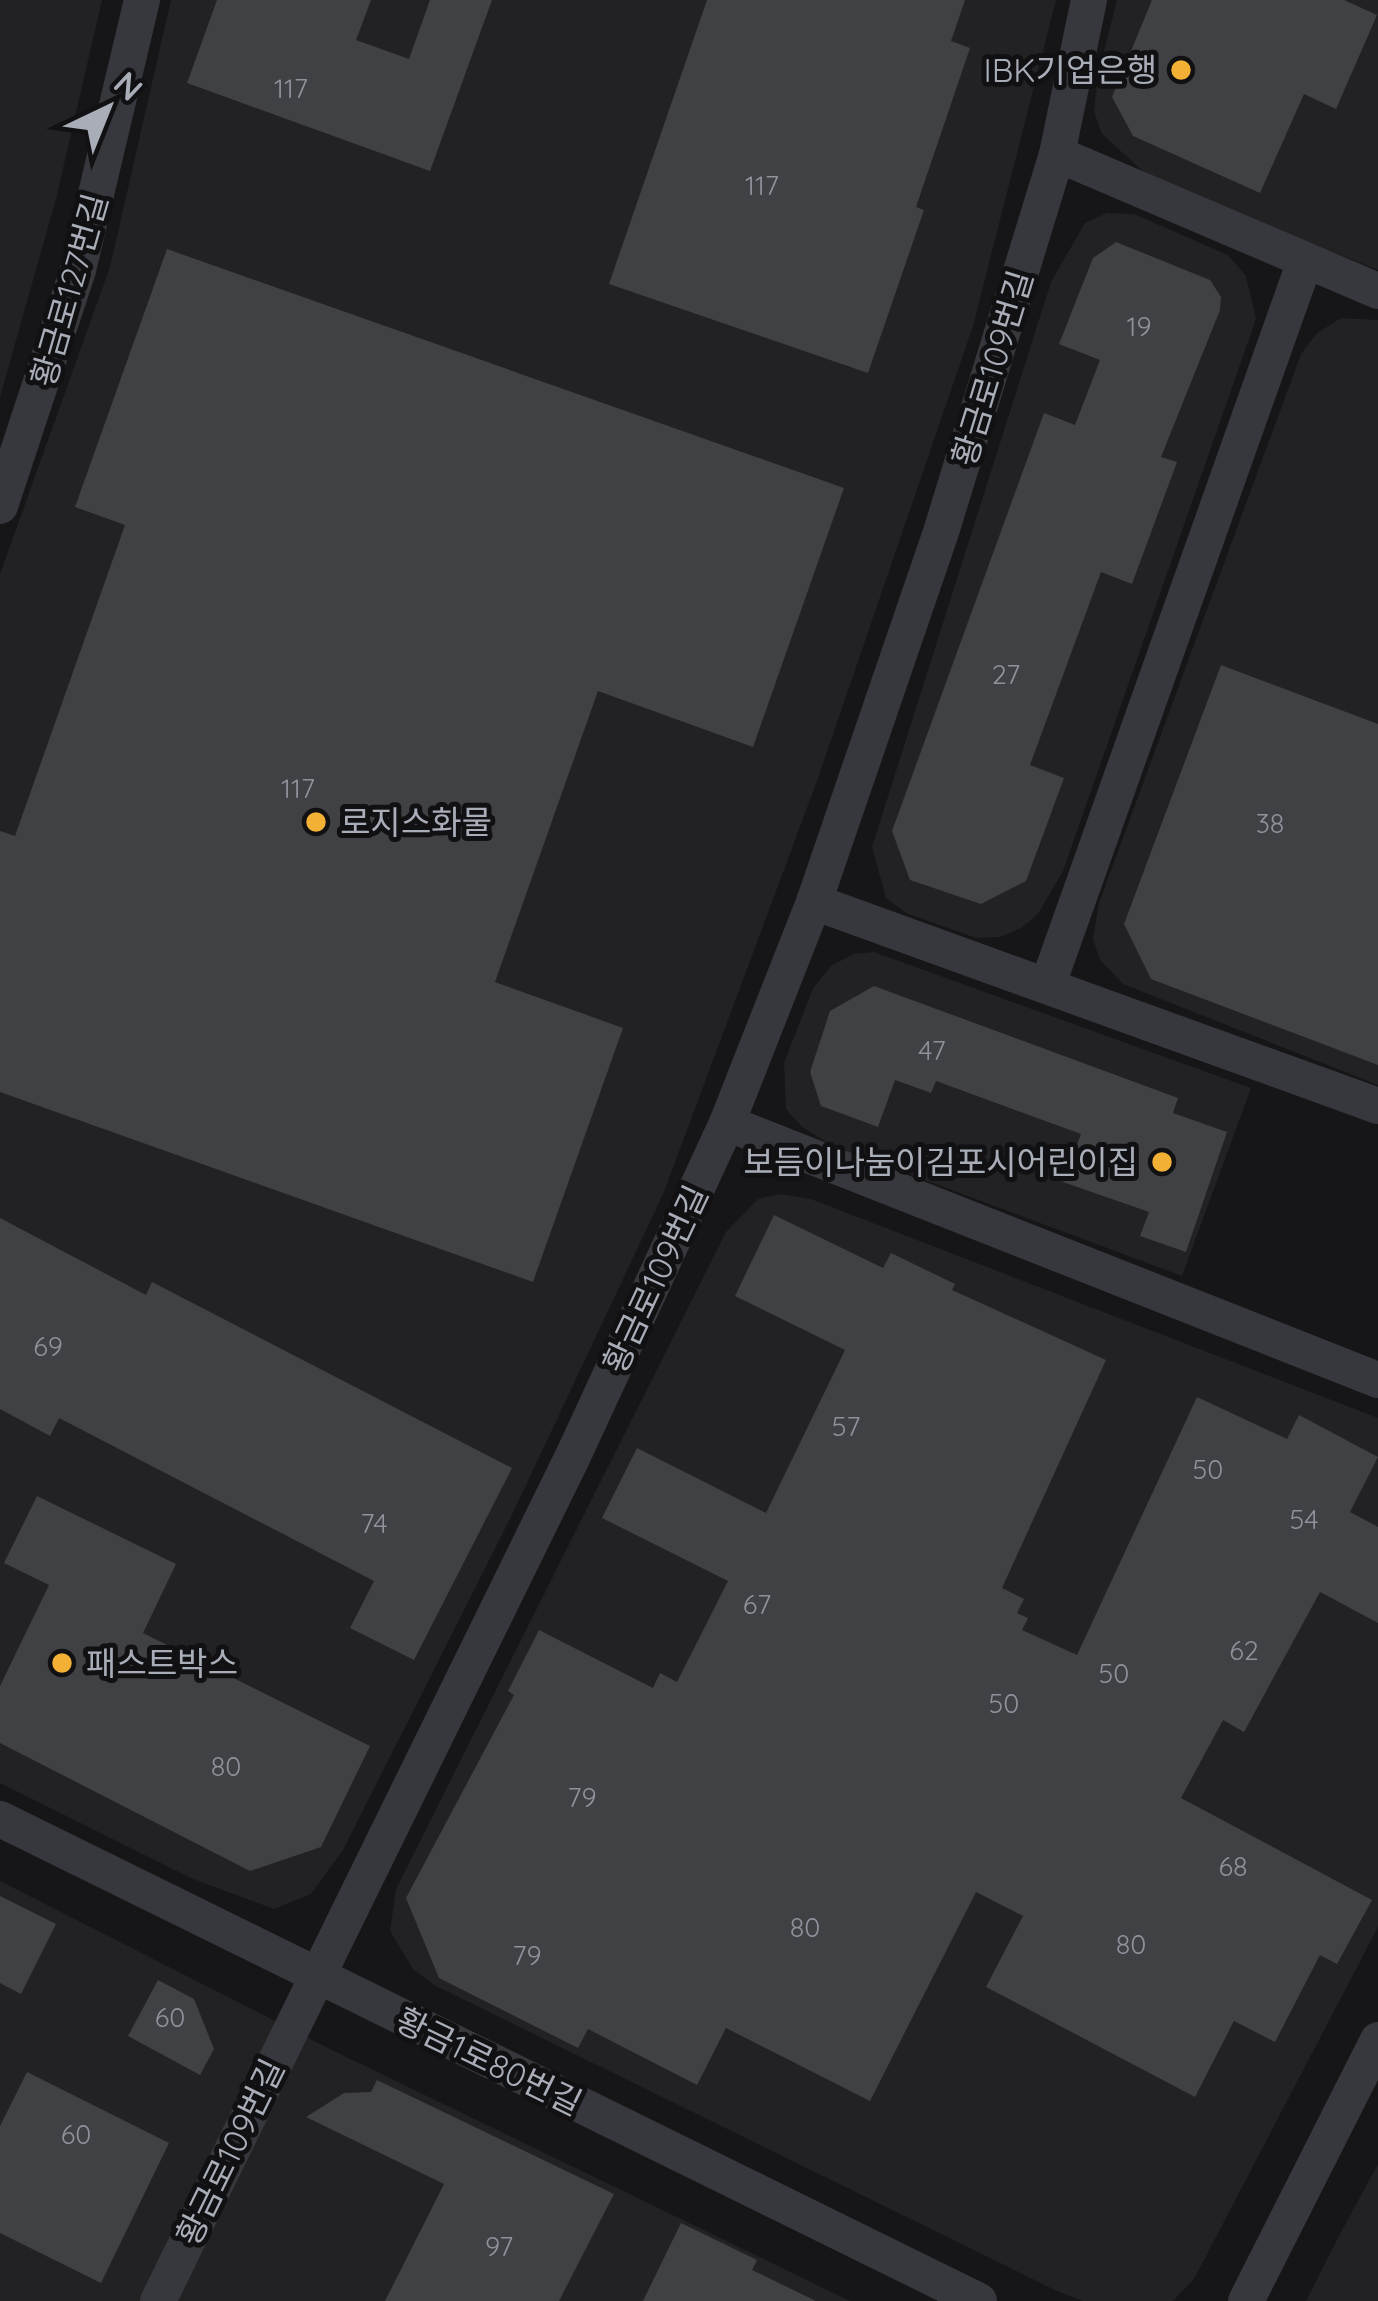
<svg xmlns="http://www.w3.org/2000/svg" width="1378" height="2301" viewBox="0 0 1378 2301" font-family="Quicksand,'Noto Sans KR',sans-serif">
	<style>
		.built { fill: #222225 }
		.building { fill: #404145 }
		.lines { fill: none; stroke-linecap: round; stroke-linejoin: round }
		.street { stroke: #37383d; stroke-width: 36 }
		.poi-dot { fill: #f2b134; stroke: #111113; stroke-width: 4.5 }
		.labels { text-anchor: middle; stroke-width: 10; stroke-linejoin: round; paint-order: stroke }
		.number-label { font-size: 27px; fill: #8e929b }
		.poi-label { font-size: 33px; fill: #a8adb8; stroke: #111113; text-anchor: end }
		.street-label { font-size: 33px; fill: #a8adb8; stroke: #111113 }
	</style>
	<rect width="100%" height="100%" fill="#161618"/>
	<!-- built -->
	<g class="built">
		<path d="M 0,0 L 102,0 L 56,199 L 0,397 Z"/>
		<path d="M 171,0 L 1056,0 L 973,326 L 817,781 L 664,1192 L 510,1519 L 343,1850 L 311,1894 L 274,1909 L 193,1879 L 0,1783 L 0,574 L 110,267 Z"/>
		<path d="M 1117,0 L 1378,0 L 1378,270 L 1149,177 L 1102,134 L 1094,112 L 1098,75 Z"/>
		<path d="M 1107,213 L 1134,214 L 1228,255 L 1246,276 L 1256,319 L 1063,871 L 1038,914 L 1021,928 L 1000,937 L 976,938 L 906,913 L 886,898 L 872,847 L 1051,282 L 1085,223 Z"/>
		<path d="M 1341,318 L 1378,320 L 1378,1085 L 1123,984 L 1100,960 L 1093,939 L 1099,903 L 1301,354 L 1317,333 Z"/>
		<path d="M 874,952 L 1251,1088 L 1182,1276 L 831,1145 L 801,1126 L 786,1109 L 784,1063 L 813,988 L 831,966 L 853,954 Z"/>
		<path d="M 780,1194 L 811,1199 L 1378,1418 L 1378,1927 L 1194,2279 L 1173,2301 L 1083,2301 L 1057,2291 L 434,1985 L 413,1969 L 390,1931 L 396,1889 L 726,1232 L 758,1199 Z"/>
		<path d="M 0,1881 L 332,2050 L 850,2301 L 0,2301 Z"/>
		<path d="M 1378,2164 L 1378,2301 L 1306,2301 L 1340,2234 Z"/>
	</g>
	<!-- building -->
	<g class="building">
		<path d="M 217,0 L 371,0 L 356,40 L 409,59 L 430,0 L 492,0 L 430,171 L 187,83 Z"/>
		<path d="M 707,0 L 965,0 L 951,41 L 970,48 L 916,207 L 924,210 L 868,373 L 609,284 Z"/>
		<path d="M 1152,0 L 1344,0 L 1377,15 L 1336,109 L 1304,94 L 1260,193 L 1133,136 L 1112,97 Z"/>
		<path d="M 1116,242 L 1210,280 L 1221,297 L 1220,310 L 1161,457 L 1177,462 L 1132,584 L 1101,572 L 1030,765 L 1064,778 L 1026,881 L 981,904 L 910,880 L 892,831 L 1044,413 L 1075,425 L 1100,360 L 1059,344 L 1093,258 Z"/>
		<path d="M 167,249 L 844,488 L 753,747 L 598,691 L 495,982 L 623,1028 L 533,1282 L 0,1092 L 0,831 L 15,836 L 125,525 L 75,507 Z"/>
		<path d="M 1221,665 L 1378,724 L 1378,1065 L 1151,979 L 1124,924 Z"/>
		<path d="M 874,986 L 1178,1098 L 1173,1113 L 1227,1132 L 1186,1252 L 1140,1236 L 1149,1212 L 1063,1182 L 1081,1134 L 936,1081 L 931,1093 L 895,1080 L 878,1127 L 821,1106 L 810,1072 L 830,1011 Z"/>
		<path d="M 774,1215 L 883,1268 L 891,1253 L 955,1284 L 952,1290 L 1106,1360 L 1002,1588 L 1024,1599 L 1017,1613 L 1028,1618 L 1022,1630 L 1077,1655 L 1197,1397 L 1287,1439 L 1299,1415 L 1378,1457 L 1350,1512 L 1378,1527 L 1378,1623 L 1320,1592 L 1244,1732 L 1223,1720 L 1181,1798 L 1372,1900 L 1337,1964 L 1320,1955 L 1275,2042 L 1234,2021 L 1195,2097 L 986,1987 L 1023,1916 L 976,1892 L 870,2101 L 726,2028 L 697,2085 L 588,2029 L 578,2048 L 439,1978 L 406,1898 L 514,1695 L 508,1691 L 539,1630 L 653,1688 L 660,1673 L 677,1682 L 728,1581 L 602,1518 L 637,1448 L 766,1513 L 845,1350 L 735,1296 Z"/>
		<path d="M 0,1218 L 146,1295 L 152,1282 L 512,1468 L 414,1660 L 350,1628 L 374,1581 L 59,1418 L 50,1436 L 0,1409 Z"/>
		<path d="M 37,1496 L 176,1564 L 143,1633 L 370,1746 L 321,1847 L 250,1871 L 0,1743 L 0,1686 L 49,1585 L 4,1563 Z"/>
		<path d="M 0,1896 L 56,1924 L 21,1994 L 0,1983 Z"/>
		<path d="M 158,1980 L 194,1999 L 214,2049 L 200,2075 L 128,2036 Z"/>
		<path d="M 27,2072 L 169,2143 L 101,2283 L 0,2233 L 0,2126 Z"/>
		<path d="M 377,2080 L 614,2194 L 559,2301 L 385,2301 L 444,2184 L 306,2117 L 344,2093 L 371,2092 Z"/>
		<path d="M 681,2223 L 757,2260 L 752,2270 L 816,2301 L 643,2301 Z"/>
	</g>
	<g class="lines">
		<!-- street -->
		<g class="street">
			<path d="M 1057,154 L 1378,291"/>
			<path d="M 0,506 L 78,270 L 142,0"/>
			<path d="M 814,902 L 1378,1106"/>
			<path d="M 1048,984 L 1305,261"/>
			<path d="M 727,1123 L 1378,1380"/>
			<path d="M 0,1819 L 979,2301"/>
			<path d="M 158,2301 L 573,1456 L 727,1123 L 814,902 L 941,532 L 1057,154 L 1089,0"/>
			<path d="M 1246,2301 L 1378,2040"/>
		</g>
	</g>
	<!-- markers -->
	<g class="poi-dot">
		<circle cx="1181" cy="70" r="12"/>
		<circle cx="316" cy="822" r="12"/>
		<circle cx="1162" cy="1162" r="12"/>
		<circle cx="62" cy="1663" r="12"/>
	</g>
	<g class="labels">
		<!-- number labels -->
		<g class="number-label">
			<text x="291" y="98">117</text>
			<text x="762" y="195">117</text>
			<text x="1139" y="336">19</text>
			<text x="1006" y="684">27</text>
			<text x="298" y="798">117</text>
			<text x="1270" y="833">38</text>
			<text x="932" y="1060">47</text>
			<text x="48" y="1356">69</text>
			<text x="846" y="1436">57</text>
			<text x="1208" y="1479">50</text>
			<text x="1304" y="1529">54</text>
			<text x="374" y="1533">74</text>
			<text x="757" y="1614">67</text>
			<text x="1244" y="1660">62</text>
			<text x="1114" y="1683">50</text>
			<text x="1004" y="1713">50</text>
			<text x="226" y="1776">80</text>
			<text x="582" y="1807">79</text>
			<text x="1233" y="1876">68</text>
			<text x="805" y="1937">80</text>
			<text x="1131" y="1954">80</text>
			<text x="527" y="1965">79</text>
			<text x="170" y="2027">60</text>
			<text x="76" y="2144">60</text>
			<text x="499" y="2256">97</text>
		</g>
		<!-- poi labels -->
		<g class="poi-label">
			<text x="1157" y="82">IBK기업은행</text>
			<text x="340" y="834" text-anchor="start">로지스화물</text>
			<text x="1138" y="1174">보듬이나눔이김포시어린이집</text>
			<text x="86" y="1675" text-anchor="start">패스트박스</text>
		</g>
		<!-- street labels -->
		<g class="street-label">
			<text transform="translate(69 290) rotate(-74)" y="12">황금로127번길</text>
			<text transform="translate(992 368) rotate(-73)" y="12">황금로109번길</text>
			<text transform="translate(655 1279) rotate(-65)" y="12">황금로109번길</text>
			<text transform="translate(489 2061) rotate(26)" y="12">황금1로80번길</text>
			<text transform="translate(230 2152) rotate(-64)" y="12">황금로109번길</text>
		</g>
	</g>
	<!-- north arrow -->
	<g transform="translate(108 108) rotate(43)" stroke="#111113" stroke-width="9" paint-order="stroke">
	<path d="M0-9L21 45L0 30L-21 45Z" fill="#a8adb8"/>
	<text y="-18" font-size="33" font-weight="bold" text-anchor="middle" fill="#a8adb8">N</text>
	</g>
</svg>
